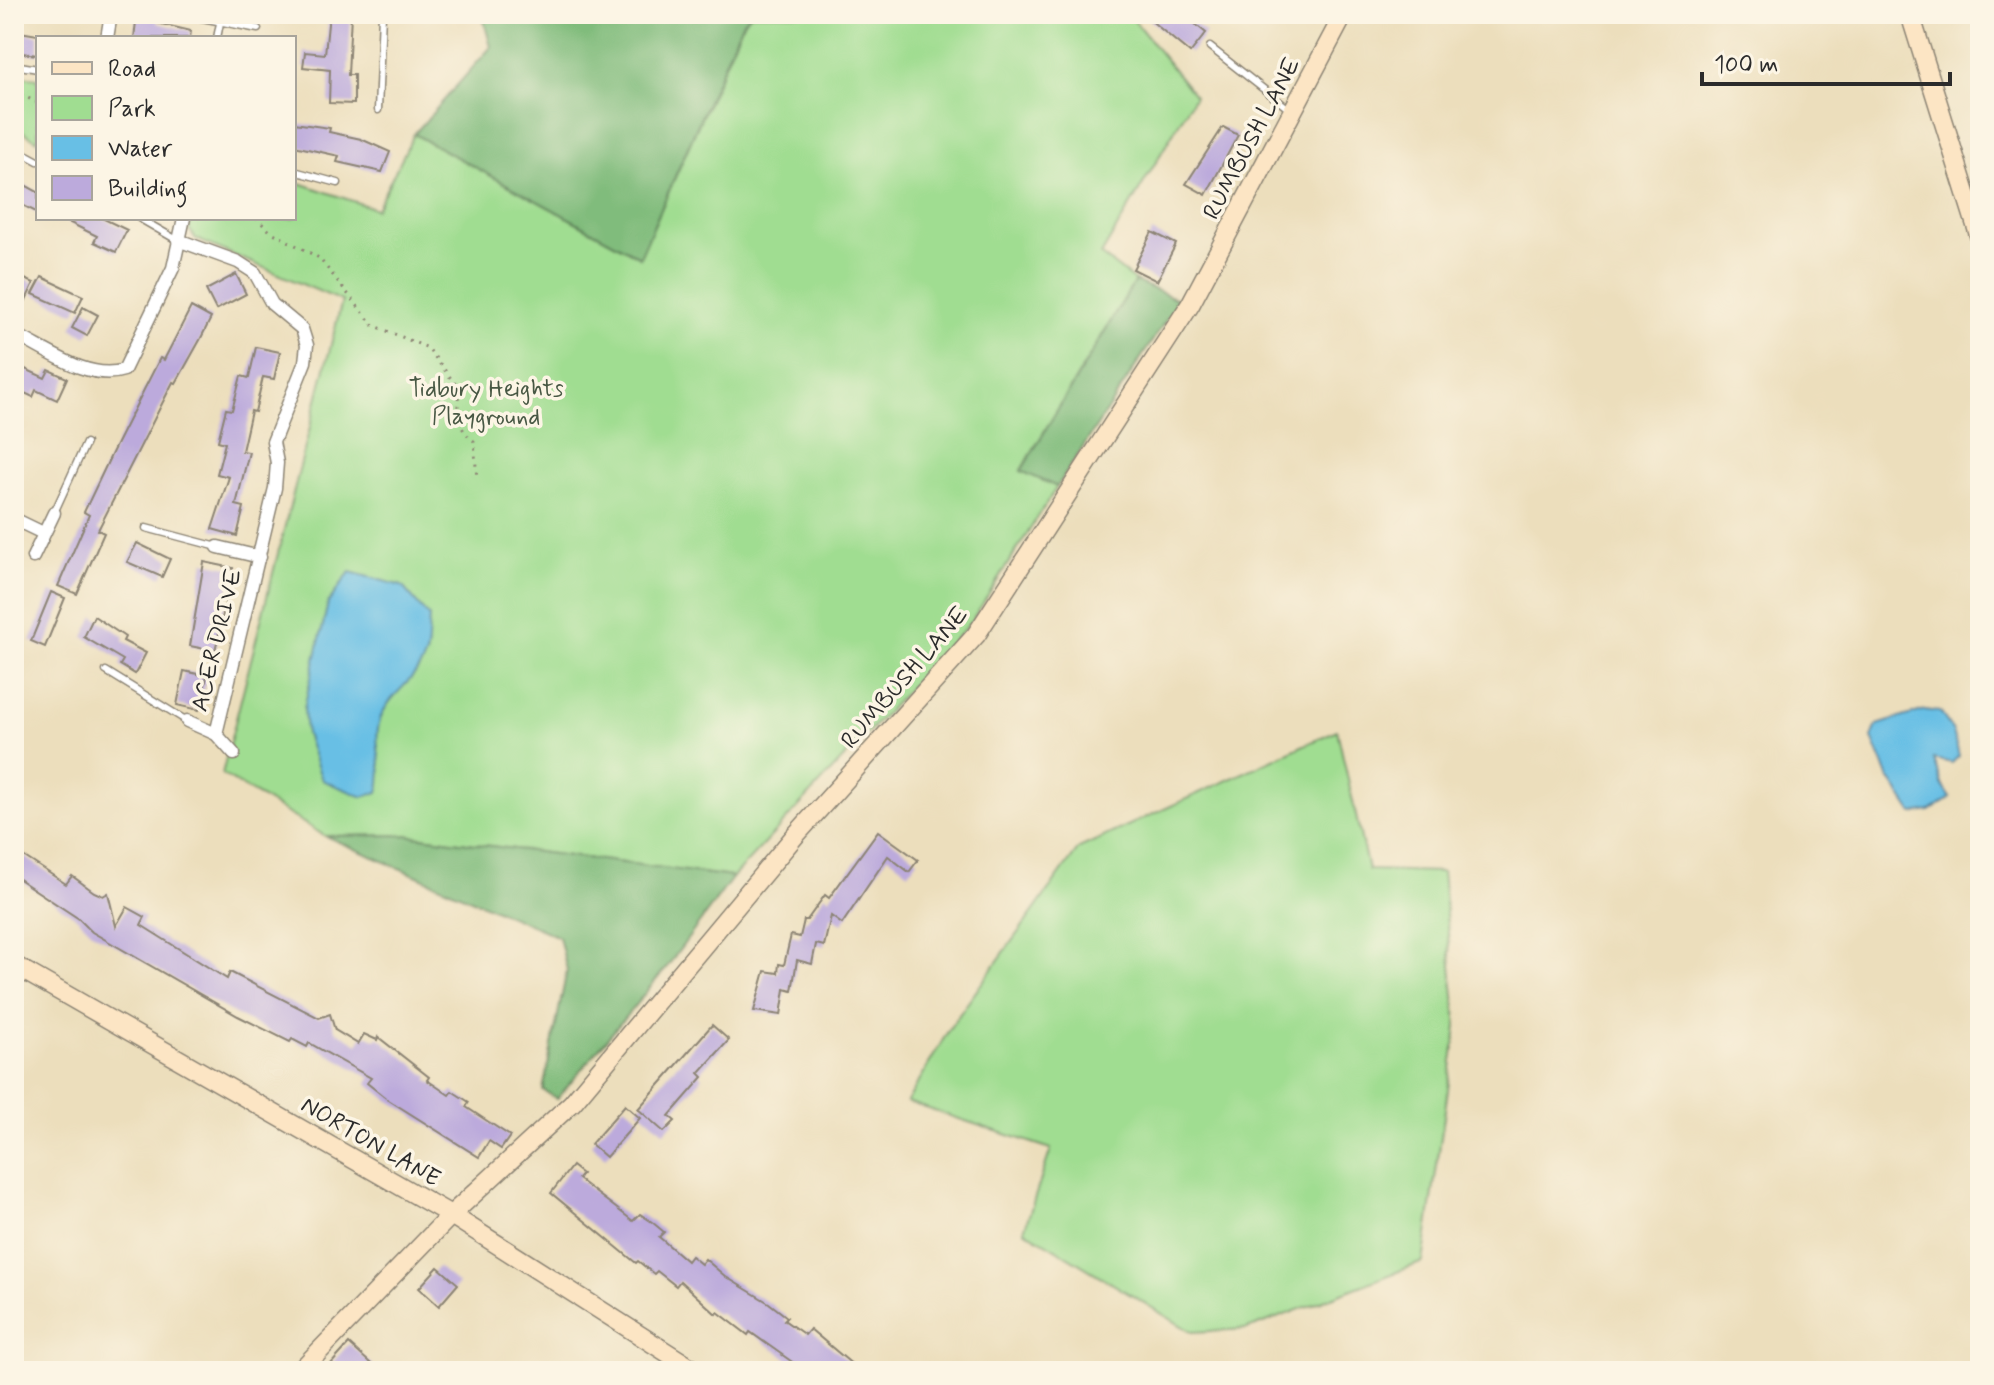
<svg xmlns="http://www.w3.org/2000/svg" width="1994" height="1385" viewBox="0 0 1994 1385" font-family="Mynerve,sans-serif">
	<style>
		.green { fill: #a0dd91; stroke: #66845e; stroke-width: 2 }
		.forest { fill: #80bc7b; stroke: #567453; stroke-width: 2 }
		.water { fill: #68bfe5; stroke: #4a7588; stroke-width: 2 }
		.building { fill: #bcaadc }
		.lines { fill: none; stroke-linecap: round; stroke-linejoin: round }
		.lane-casing { stroke: #8c8474; stroke-width: 9 }
		.street-casing { stroke: #8c8474; stroke-width: 15 }
		.secondary-casing { stroke: #8c8474; stroke-width: 21 }
		.path { stroke: #8c8474; stroke-width: 3; stroke-dasharray: 2 6; stroke-linecap: butt }
		.lane { stroke: #fff; stroke-width: 6 }
		.street { stroke: #fff; stroke-width: 12 }
		.secondary { stroke: #fce5c4; stroke-width: 18 }
		.labels { text-anchor: middle; stroke-width: 7; stroke-linejoin: round; paint-order: stroke }
		.street-label { font-size: 24px; fill: #2b2b2b; stroke: #fcf5e5 }
		.park-label { font-size: 24px; fill: #485844; stroke: #fcf5e5 }
	</style>
	<rect width="100%" height="100%" fill="#fcf5e5"/>
	<filter id="ink" filterUnits="userSpaceOnUse"><feTurbulence type="fractalNoise" baseFrequency=".0125" numOctaves="2"/><feDisplacementMap in="SourceGraphic" scale="16" xChannelSelector="R" yChannelSelector="G"/><feConvolveMatrix kernelMatrix="1 2 1 2 8 2 1 2 1" color-interpolation-filters="sRGB"/></filter>
	<filter id="wash" filterUnits="userSpaceOnUse"><feTurbulence type="fractalNoise" baseFrequency=".006" numOctaves="4" result="noise"/><feDisplacementMap in="SourceGraphic" scale="32" xChannelSelector="R" yChannelSelector="G"/><feGaussianBlur stdDeviation="1.8" result="paint"/><feColorMatrix in="noise" values="0 0 0 0 0 0 0 0 0 0 0 0 0 0 0 0 0 1.4 0 .05"/><feComposite in="paint" operator="in"/></filter>
	<g filter="url(#wash)">
		<rect width="100%" height="100%" fill="#ecdebc"/>
		<!-- green -->
		<g class="green">
			<path d="M 751,14 L 1129,14 L 1195,96 L 1101,255 L 1135,281 L 1021,470 L 1057,487 L 971,622 L 733,877 L 406,835 L 325,836 L 222,774 L 342,301 L 196,239 L 189,229 L 192,218 L 294,218 L 294,181 L 376,209 L 414,134 L 640,257 L 744,21 Z"/>
			<path d="M 14,76 L 38,78 L 38,141 L 14,126 Z"/>
			<path d="M 1337,730 L 1368,870 L 1442,872 L 1457,1027 L 1423,1262 L 1248,1329 L 1192,1332 L 1024,1230 L 1051,1149 L 907,1102 L 951,1026 L 1079,848 Z"/>
		</g>
		<!-- forest -->
		<g class="forest">
			<path d="M 482,14 L 751,14 L 743,21 L 640,257 L 414,134 L 491,47 Z"/>
			<path d="M 1135,281 L 1179,300 L 1057,487 L 1021,471 Z"/>
			<path d="M 406,835 L 733,877 L 667,967 L 557,1099 L 543,1090 L 567,970 L 559,937 L 325,836 Z"/>
		</g>
		<!-- water -->
		<g class="water">
			<path d="M 350,572 L 402,586 L 429,617 C 428,629 429,645 426,655 C 416,682 386,695 379,723 C 373,748 386,767 378,792 L 363,797 L 322,780 L 306,734 L 304,708 L 328,603 Z"/>
			<path d="M 1925,710 L 1940,712 L 1953,731 L 1959,756 L 1952,763 L 1934,759 L 1942,784 L 1951,798 L 1930,811 L 1913,814 L 1888,776 L 1872,738 L 1877,725 Z"/>
		</g>
		<g id="blocks">
			<!-- building -->
			<g class="building">
				<path d="M 137,14 L 159,14 L 157,23 L 191,31 L 190,38 L 134,38 Z"/>
				<path d="M 329,14 L 351,14 L 348,75 L 354,75 L 354,104 L 329,103 L 330,70 L 303,67 L 305,52 L 325,54 Z"/>
				<path d="M 1143,14 L 1183,14 L 1206,33 L 1190,53 Z"/>
				<path d="M 14,31 L 38,35 L 38,55 L 14,52 Z"/>
				<path d="M 294,123 L 330,128 L 329,132 L 361,139 L 390,152 L 382,172 L 337,162 L 339,156 L 294,146 Z"/>
				<path d="M 1223,127 L 1238,135 L 1206,195 L 1186,184 Z"/>
				<path d="M 14,179 L 38,192 L 38,213 L 14,201 Z"/>
				<path d="M 60,218 L 102,218 L 127,230 L 116,252 L 94,242 L 97,236 Z"/>
				<path d="M 1152,232 L 1176,244 L 1157,281 L 1133,269 Z"/>
				<path d="M 236,274 L 246,294 L 216,310 L 206,290 Z"/>
				<path d="M 18,276 L 34,283 L 25,302 L 14,298 Z"/>
				<path d="M 42,277 L 83,296 L 75,313 L 33,294 Z"/>
				<path d="M 83,307 L 98,315 L 87,336 L 72,328 Z"/>
				<path d="M 191,307 L 211,318 L 200,340 L 176,383 L 173,382 L 98,530 L 104,533 L 77,594 L 58,586 L 89,515 L 84,512 L 113,451 L 160,358 L 164,360 Z"/>
				<path d="M 256,347 L 280,352 L 274,379 L 263,377 L 255,412 L 251,411 L 242,451 L 249,452 L 236,505 L 244,507 L 237,536 L 212,529 L 229,477 L 217,474 L 225,443 L 218,441 L 226,409 L 232,410 L 241,376 L 249,378 Z"/>
				<path d="M 14,364 L 45,378 L 49,370 L 67,378 L 57,400 L 36,390 L 33,397 L 14,388 Z"/>
				<path d="M 137,543 L 170,559 L 162,577 L 127,562 Z"/>
				<path d="M 204,562 L 233,568 L 215,651 L 190,646 Z"/>
				<path d="M 51,592 L 65,598 L 45,647 L 31,641 Z"/>
				<path d="M 94,616 L 125,637 L 123,641 L 146,653 L 135,674 L 120,665 L 123,660 L 84,637 Z"/>
				<path d="M 184,671 L 207,676 L 199,710 L 177,705 Z"/>
				<path d="M 878,831 L 918,860 L 909,872 L 888,856 L 842,924 L 831,916 L 824,946 L 816,944 L 812,964 L 797,960 L 792,991 L 785,989 L 781,1015 L 754,1011 L 765,971 L 778,973 L 779,964 L 784,965 L 791,935 L 800,937 L 804,920 L 807,920 L 825,895 L 829,898 Z"/>
				<path d="M 14,850 L 66,884 L 72,876 L 94,892 L 103,896 L 108,893 L 116,926 L 127,907 L 145,917 L 141,925 L 227,979 L 230,972 L 319,1018 L 330,1014 L 335,1030 L 358,1044 L 364,1034 L 377,1040 L 378,1037 L 429,1077 L 427,1080 L 449,1095 L 452,1091 L 469,1102 L 466,1107 L 510,1136 L 501,1149 L 489,1141 L 479,1157 L 387,1099 L 367,1083 L 371,1078 L 309,1043 L 307,1047 L 292,1039 L 290,1042 L 238,1016 L 92,932 L 79,919 L 14,876 Z"/>
				<path d="M 712,1025 L 729,1040 L 699,1073 L 703,1077 L 669,1116 L 675,1121 L 664,1132 L 638,1109 Z"/>
				<path d="M 625,1105 L 640,1118 L 606,1157 L 591,1144 Z"/>
				<path d="M 572,1166 L 582,1174 L 578,1179 L 633,1221 L 640,1214 L 652,1222 L 664,1232 L 659,1237 L 687,1261 L 691,1256 L 701,1264 L 705,1259 L 726,1277 L 769,1303 L 787,1317 L 784,1320 L 805,1335 L 810,1329 L 860,1371 L 805,1371 L 750,1332 L 748,1335 L 718,1312 L 716,1314 L 680,1281 L 676,1286 L 657,1271 L 654,1274 L 638,1261 L 636,1263 L 551,1193 Z"/>
				<path d="M 438,1267 L 458,1284 L 439,1306 L 419,1288 Z"/>
				<path d="M 349,1344 L 379,1371 L 337,1371 L 330,1365 Z"/>
			</g>
		</g>
	</g>
	<g filter="url(#ink)">
		<use href="#blocks" fill-opacity="0" stroke="#8c8474" stroke-width="2"/>
		<g class="lines">
			<defs>
				<g id="lane">
					<path d="M 187,15 L 258,29"/>
					<path d="M 217,38 L 220,23"/>
					<path d="M 1210,47 L 1289,109"/>
					<path d="M 14,65 L 38,69"/>
					<path d="M 378,110 L 382,14"/>
					<path d="M 27,155 L 38,161"/>
					<path d="M 294,171 L 338,183"/>
					<path d="M 139,218 L 177,240"/>
					<path d="M 54,513 L 86,443"/>
					<path d="M 146,528 L 218,547"/>
					<path d="M 106,671 L 187,721"/>
				</g>
				<g id="street">
					<path d="M 107,38 L 111,14"/>
					<path d="M 178,240 L 238,262 L 255,273 L 272,304 L 302,329 L 307,345 L 305,362 L 273,442 L 277,463 L 275,488 L 216,734"/>
					<path d="M 14,334 C 46,349 88,382 124,370 L 173,268 L 184,218"/>
					<path d="M 14,519 L 43,533"/>
					<path d="M 218,547 L 260,557"/>
					<path d="M 33,557 L 54,513"/>
					<path d="M 187,721 L 216,734 L 234,754"/>
				</g>
				<g id="secondary">
					<path d="M 1910,14 L 1980,238"/>
					<path d="M 14,965 L 451,1215 L 696,1371"/>
					<path d="M 300,1371 L 451,1215 L 572,1103 L 794,837 L 976,635 L 1190,305 L 1344,14"/>
				</g>
			</defs>
			<!-- lane casing -->
			<use href="#lane" class="lane-casing"/>
			<!-- street casing -->
			<use href="#street" class="street-casing"/>
			<!-- secondary casing -->
			<use href="#secondary" class="secondary-casing"/>
			<!-- path -->
			<g class="path">
				<path d="M 14,91 L 38,103"/>
				<path d="M 256,218 L 270,231 L 319,258 L 373,325 L 428,348 L 459,389 C 457,410 456,428 474,441 L 477,479"/>
			</g>
			<!-- lane -->
			<use href="#lane" class="lane"/>
			<!-- street -->
			<use href="#street" class="street"/>
			<!-- secondary -->
			<use href="#secondary" class="secondary"/>
		</g>
	</g>
	<g class="labels">
		<!-- street labels -->
		<g class="street-label">
			<text transform="translate(1251 138) rotate(-62)" y="8">RUMBUSH LANE</text>
			<text transform="translate(216 640) rotate(-76)" y="8">ACER DRIVE</text>
			<text transform="translate(904 677) rotate(-49)" y="8">RUMBUSH LANE</text>
			<text transform="translate(371 1141) rotate(30)" y="8">NORTON LANE</text>
		</g>
		<!-- park labels -->
		<g class="park-label">
			<text x="486" y="396">Tidbury Heights<tspan x="486" dy="28">Playground</tspan></text>
		</g>
	</g>
	<!-- margin -->
	<rect width="1994" height="1385" fill="none" stroke="#fcf5e5" stroke-width="48"/>
	<!-- legend -->
	<rect x="36" y="36" width="260" height="184" fill="#fcf5e5" stroke="#a8a49b" stroke-width="2"/>
	<rect x="52" y="62" width="40" height="12" fill="#fce5c4" stroke="#a8a49b" stroke-width="2"/>
	<text x="108" y="76" font-size="24" fill="#2b2b2b">Road</text>
	<rect x="52" y="96" width="40" height="24" fill="#a0dd91" stroke="#a8a49b" stroke-width="2"/>
	<text x="108" y="116" font-size="24" fill="#2b2b2b">Park</text>
	<rect x="52" y="136" width="40" height="24" fill="#68bfe5" stroke="#a8a49b" stroke-width="2"/>
	<text x="108" y="156" font-size="24" fill="#2b2b2b">Water</text>
	<rect x="52" y="176" width="40" height="24" fill="#bcaadc" stroke="#a8a49b" stroke-width="2"/>
	<text x="108" y="196" font-size="24" fill="#2b2b2b">Building</text>
	<!-- scale -->
	<path d="M1702 72v12h248v-12" fill="none" stroke="#2b2b2b" stroke-width="4"/>
	<text x="1714" y="72" font-size="24" fill="#2b2b2b" stroke="#fcf5e5" stroke-width="6" paint-order="stroke">100 m</text>
</svg>
